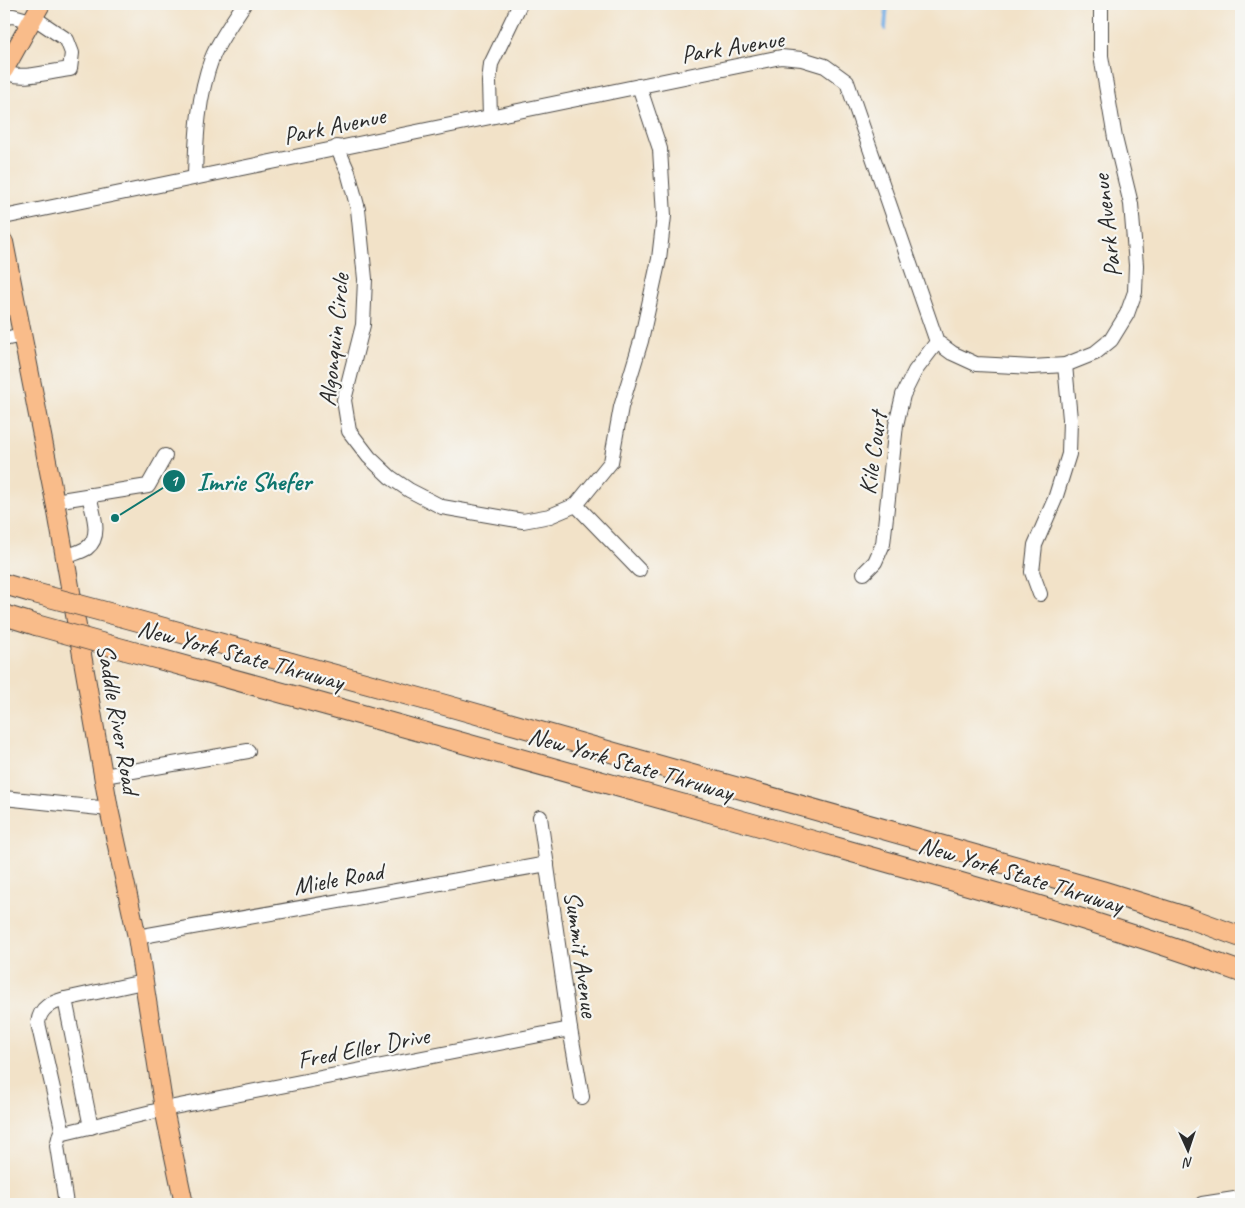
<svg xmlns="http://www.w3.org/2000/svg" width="1245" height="1208" viewBox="0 0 1245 1208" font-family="Caveat,sans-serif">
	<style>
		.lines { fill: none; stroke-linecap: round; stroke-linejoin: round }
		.stream { stroke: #76afe6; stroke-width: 4 }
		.minor-casing { stroke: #494643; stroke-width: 16 }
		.major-casing { stroke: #494643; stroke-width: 20 }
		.highway-casing { stroke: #494643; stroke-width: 22 }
		.minor { stroke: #fff; stroke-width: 14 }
		.major { stroke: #f9bc8a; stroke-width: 18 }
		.highway { stroke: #f9bc8a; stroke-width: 20 }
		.highway-bridge-casing { stroke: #494643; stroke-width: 22; stroke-linecap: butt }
		.highway-bridge { stroke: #f9bc8a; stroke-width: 20 }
		.labels { text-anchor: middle; stroke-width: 4.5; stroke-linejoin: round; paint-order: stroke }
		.street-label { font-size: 25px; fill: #2b2b2b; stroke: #f6f6f2 }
		.leader { fill: none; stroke: #0f766e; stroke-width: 2 }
		.callout-dot { fill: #0f766e; stroke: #f6f6f2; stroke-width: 2 }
		.mark-label { font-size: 15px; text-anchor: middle; font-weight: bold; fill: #fff }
		.callout-label { font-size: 26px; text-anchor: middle; font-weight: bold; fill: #0f766e; stroke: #f6f6f2; stroke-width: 4.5; stroke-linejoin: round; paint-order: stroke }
	</style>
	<rect width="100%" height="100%" fill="#f6f6f2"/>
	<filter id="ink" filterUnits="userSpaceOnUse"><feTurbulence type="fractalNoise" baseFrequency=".02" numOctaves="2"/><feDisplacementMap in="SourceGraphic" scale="10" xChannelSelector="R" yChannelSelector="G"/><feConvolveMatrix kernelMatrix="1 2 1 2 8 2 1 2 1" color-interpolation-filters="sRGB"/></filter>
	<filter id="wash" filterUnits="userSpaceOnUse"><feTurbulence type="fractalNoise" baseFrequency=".0096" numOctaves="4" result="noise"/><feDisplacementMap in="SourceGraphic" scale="20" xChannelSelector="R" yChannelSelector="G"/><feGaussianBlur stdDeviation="1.12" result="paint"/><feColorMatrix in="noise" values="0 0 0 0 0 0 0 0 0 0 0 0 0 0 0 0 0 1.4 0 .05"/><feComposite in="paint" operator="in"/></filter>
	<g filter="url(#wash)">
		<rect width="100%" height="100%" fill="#f2e2c8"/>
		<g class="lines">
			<!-- stream -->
			<path class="stream" d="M 885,29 L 887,4"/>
		</g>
	</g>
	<g filter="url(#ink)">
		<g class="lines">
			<defs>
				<g id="minor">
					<path d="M 4,17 L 13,16 L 31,21"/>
					<path d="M 4,71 C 17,82 53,71 70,69 L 72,53 L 67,40 L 33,17"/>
					<path d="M 490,116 L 489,82 L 491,64 L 520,4"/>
					<path d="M 337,147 L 348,172 L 358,209 L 365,279 L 363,325 L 344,400 L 349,431 L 369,457 L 390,477 L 409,490 L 442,507 L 523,521 L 550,516 L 576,505 L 611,462 L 621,407 L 641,341 L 659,259 L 664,216 L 660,149 L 639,86"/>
					<path d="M 195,177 C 196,136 198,96 212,58 C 219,40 234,20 244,4"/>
					<path d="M 4,217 L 781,57 L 802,59 L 825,66 L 847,82 L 937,342 L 952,353 L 976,364 L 1032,367 L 1065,365 L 1095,353 L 1111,340 L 1127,314 L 1135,292 L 1136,265 L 1131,204 L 1115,138 L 1101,56 L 1101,4"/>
					<path d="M 4,339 L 22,335"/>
					<path d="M 55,501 L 148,486 L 165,456"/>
					<path d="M 576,505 L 639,570"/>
					<path d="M 65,557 C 72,554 81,552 87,548 C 103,536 92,511 89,495"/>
					<path d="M 864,573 L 875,562 L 883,544 L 896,425 L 903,395 L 915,371 L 937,342"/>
					<path d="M 1040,594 L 1032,572 L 1035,545 L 1055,499 L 1069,454 L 1070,419 L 1065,365"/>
					<path d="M 104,776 L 248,751"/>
					<path d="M 4,798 L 109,809"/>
					<path d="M 540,817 L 570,1029 L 582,1097"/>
					<path d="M 137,937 L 547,864"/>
					<path d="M 91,1127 L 65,999 L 143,982"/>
					<path d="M 63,1133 L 38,1023 C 40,1007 51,1003 65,999"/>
					<path d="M 66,1204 L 57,1146 L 60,1134 L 164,1109 L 570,1029"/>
					<path d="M 1202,1204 L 1241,1198"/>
				</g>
				<g id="major">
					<path d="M 4,70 L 41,4"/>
					<path d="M 4,242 L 57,512 L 109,809 L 137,937 L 164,1109 L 184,1204"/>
				</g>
				<g id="highway">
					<path d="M 4,584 L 31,592"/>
					<path d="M 4,615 L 36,625"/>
					<path d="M 120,616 L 445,705 L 1102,891 L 1189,918 L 1241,937"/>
					<path d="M 126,650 C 340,708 553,768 767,828 C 926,873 1086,916 1241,972"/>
				</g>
			</defs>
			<!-- minor casing -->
			<use href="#minor" class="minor-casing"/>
			<!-- major casing -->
			<use href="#major" class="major-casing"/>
			<!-- highway casing -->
			<use href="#highway" class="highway-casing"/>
			<!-- minor -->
			<use href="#minor" class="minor"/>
			<!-- major -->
			<use href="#major" class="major"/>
			<!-- highway -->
			<use href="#highway" class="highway"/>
			<defs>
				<g id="highway-bridge">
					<path d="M 31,592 L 120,616"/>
					<path d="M 36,625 L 126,650"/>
				</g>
			</defs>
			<!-- highway-bridge casing -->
			<use href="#highway-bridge" class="highway-bridge-casing"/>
			<!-- highway-bridge -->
			<use href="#highway-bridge" class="highway-bridge"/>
		</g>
	</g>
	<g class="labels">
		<!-- street labels -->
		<g class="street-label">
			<text transform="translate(732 46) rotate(-9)" y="9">Park Avenue</text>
			<text transform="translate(334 125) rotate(-12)" y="9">Park Avenue</text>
			<text transform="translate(1106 226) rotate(-97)" y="9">Park Avenue</text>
			<text transform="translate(333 340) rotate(-84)" y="9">Algonquin Circle</text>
			<text transform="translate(872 453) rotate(-82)" y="9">Kile Court</text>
			<text transform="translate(241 654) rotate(15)" y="9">New York State Thruway</text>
			<text transform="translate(119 719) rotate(80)" y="9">Saddle River Road</text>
			<text transform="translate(631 763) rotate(16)" y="9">New York State Thruway</text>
			<text transform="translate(1021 874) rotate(17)" y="9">New York State Thruway</text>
			<text transform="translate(338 878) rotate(-10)" y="9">Miele Road</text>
			<text transform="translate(582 954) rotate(82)" y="9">Summit Avenue</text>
			<text transform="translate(363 1047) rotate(-11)" y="9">Fred Eller Drive</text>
		</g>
	</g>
	<!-- callouts -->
	<path class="leader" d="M115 518L174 481"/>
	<g class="callout-dot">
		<circle cx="115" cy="518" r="5"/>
		<circle cx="174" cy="481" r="12"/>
	</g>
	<g class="mark-label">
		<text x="174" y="486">1</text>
	</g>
	<g class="callout-label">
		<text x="254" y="490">Imrie Shefer</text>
	</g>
	<!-- margin -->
	<rect width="1245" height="1208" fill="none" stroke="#f6f6f2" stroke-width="20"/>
	<!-- north arrow -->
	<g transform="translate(1188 1150) rotate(177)" stroke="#f6f6f2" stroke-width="4" paint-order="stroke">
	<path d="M0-4L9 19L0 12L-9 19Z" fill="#2b2b2b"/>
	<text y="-8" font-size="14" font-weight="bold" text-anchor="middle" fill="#2b2b2b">N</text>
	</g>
</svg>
